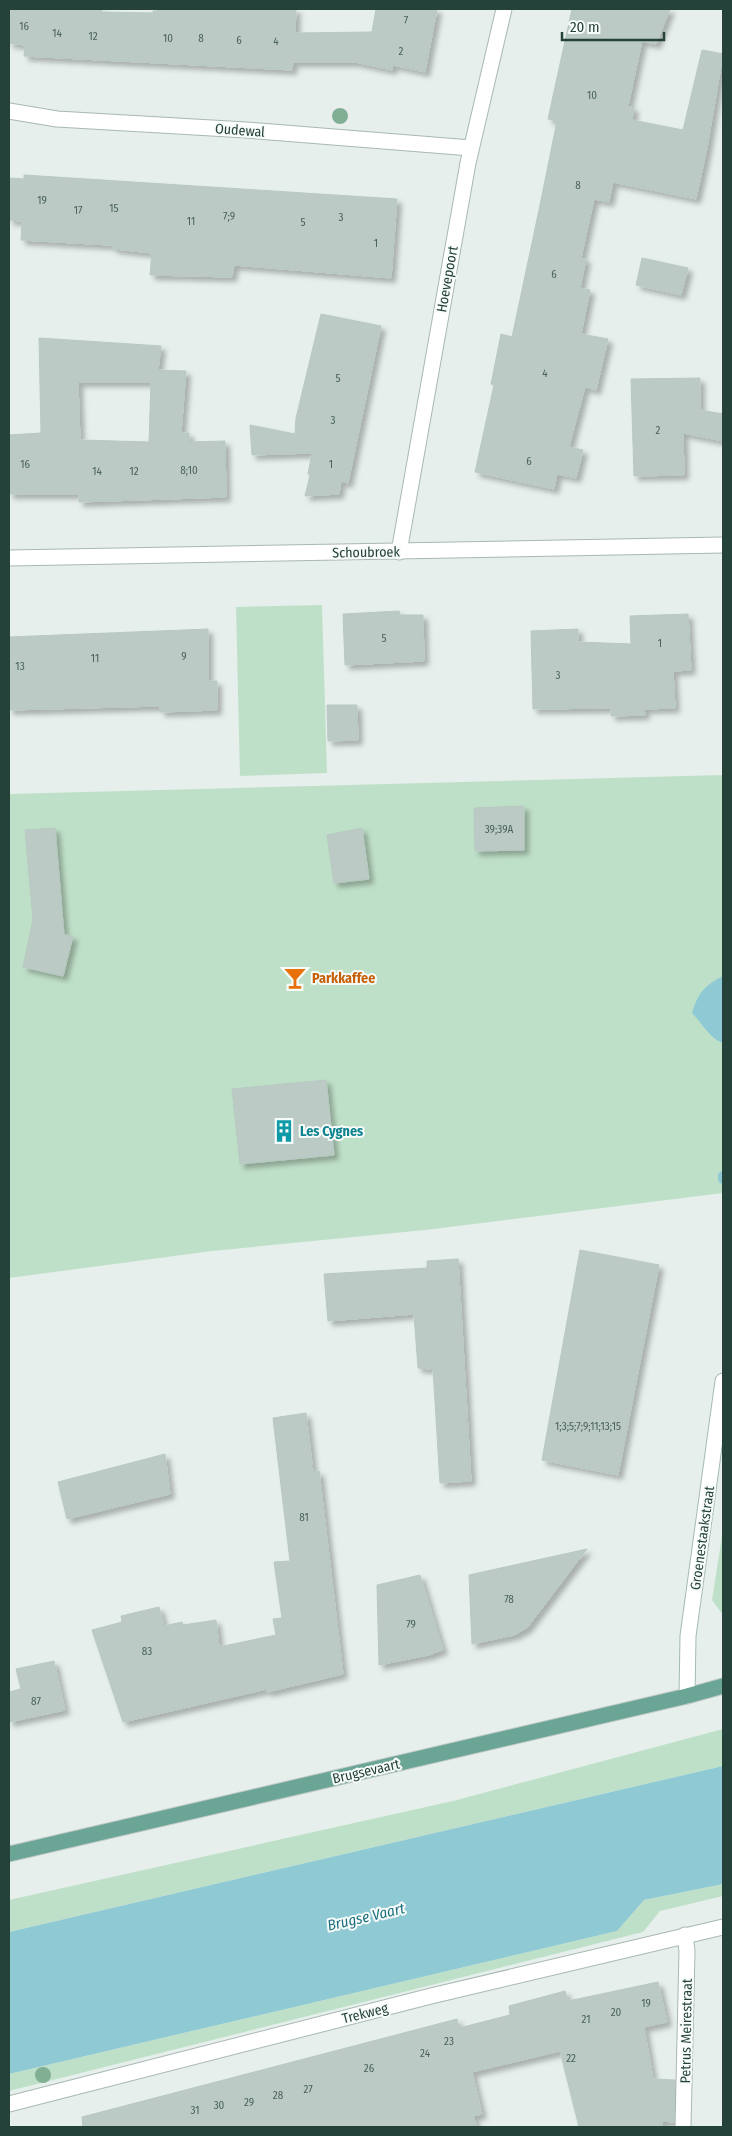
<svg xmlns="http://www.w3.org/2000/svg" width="732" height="2136" viewBox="0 0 732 2136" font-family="'Fira Sans Condensed',sans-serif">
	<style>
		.green { fill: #bfe0c8 }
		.water { fill: #8ec9d4 }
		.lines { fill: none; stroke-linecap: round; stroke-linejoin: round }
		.stream { stroke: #8ec9d4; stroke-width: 10 }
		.building { fill: #bbcac4; stroke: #b8c9c2; fill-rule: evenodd; filter: url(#shadow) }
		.street-casing { stroke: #a8b8b2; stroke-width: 17 }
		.secondary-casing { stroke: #a4bbb3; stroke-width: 17 }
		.primary-casing { stroke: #c2cac8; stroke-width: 17 }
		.street { stroke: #fff; stroke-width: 15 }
		.secondary { stroke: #fff; stroke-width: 15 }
		.primary { stroke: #6aa596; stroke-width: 15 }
		.tree { fill: #80af93 }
		.labels { text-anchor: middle; stroke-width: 4; stroke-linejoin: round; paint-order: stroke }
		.number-label { font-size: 11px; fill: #4a645c }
		.street-label { font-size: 14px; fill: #24423a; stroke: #f7fbf9 }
		.food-label { font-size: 14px; font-weight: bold; fill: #c56008; stroke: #f7fbf9; text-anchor: start }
		.culture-label { font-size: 14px; font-weight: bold; fill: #0d838f; stroke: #f7fbf9; text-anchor: start }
		.water-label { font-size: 15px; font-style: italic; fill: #1c6f80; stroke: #f7fbf9 }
	</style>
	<defs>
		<filter id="shadow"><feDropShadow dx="4.5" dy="4.5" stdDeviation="2.5" flood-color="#0004"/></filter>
	</defs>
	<rect width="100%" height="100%" fill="#e6efeb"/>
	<!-- green -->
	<g class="green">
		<path d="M 322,605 L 327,773 L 240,776 L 236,607 Z"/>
		<path d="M 723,775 L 723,1193 L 425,1230 L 212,1251 L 9,1278 L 9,794 Z"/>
		<path d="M 723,1530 L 723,1615 L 712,1600 Z"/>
		<path d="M 723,1729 L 723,1766 L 9,1932 L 9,1900 L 453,1801 Z"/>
		<path d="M 723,1884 L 723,1896 L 660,1911 L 643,1932 L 9,2091 L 9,2074 L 617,1931 L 644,1900 Z"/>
	</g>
	<!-- water -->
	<g class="water">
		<path d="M 723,976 L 723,1043 C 710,1039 702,1023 692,1013 C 698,993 705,985 723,976 Z"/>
		<path d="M 723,1766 L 723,1884 L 644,1900 L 617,1931 L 9,2074 L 9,1932 Z"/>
	</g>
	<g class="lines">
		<!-- stream -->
		<path class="stream" d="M 723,1179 L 723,1176"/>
	</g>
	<!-- building -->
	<g class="building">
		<path d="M 9,9 L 102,9 L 101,12 L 153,13 L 153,11 L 157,11 L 158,9 L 296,9 L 295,33 L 372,32 L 376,9 L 437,9 L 425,72 L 393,65 L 392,70 L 355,62 L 293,62 L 292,70 L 24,56 L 25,45 L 9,43 Z"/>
		<path d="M 572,9 L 670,9 L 656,44 L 642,41 L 628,106 L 634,108 L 632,120 L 683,130 L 702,50 L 723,54 L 707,148 L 696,199 L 613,182 L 609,202 L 594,199 L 581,258 L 586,259 L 580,288 L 590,290 L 581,334 L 608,339 L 596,390 L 585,387 L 569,447 L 583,450 L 576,478 L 557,474 L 554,489 L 475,472 L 494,385 L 491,384 L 501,334 L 512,337 L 539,210 L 557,121 L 548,119 Z"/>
		<path d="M 24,175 L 397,199 L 391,278 L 234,265 L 232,277 L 150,275 L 152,253 L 115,249 L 110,245 L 21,240 L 22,221 L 9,220 L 9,178 L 24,179 Z"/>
		<path d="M 642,258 L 688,268 L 681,295 L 636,285 Z"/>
		<path d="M 321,314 L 381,326 L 348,483 L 341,481 L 339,494 L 305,496 L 310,475 L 308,474 L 312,453 L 252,455 L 250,425 L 295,434 L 296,418 Z"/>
		<path d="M 39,338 L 161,346 L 158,370 L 186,371 L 181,433 L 189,433 L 189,442 L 225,441 L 226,497 L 79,502 L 79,494 L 9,494 L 9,435 L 41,433 ZM 78,382 L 151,382 L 149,442 L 80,440 Z"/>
		<path d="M 700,378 L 700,410 L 723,414 L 723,441 L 683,433 L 684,475 L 634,476 L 631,379 Z"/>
		<path d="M 399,611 L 400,615 L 423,615 L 424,661 L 345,665 L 343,614 Z"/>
		<path d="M 688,614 L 691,670 L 673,671 L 675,708 L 644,709 L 645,715 L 611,716 L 611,708 L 533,709 L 531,631 L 578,629 L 578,642 L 631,644 L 630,616 Z"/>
		<path d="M 208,629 L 208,681 L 217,681 L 217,710 L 161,712 L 160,706 L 9,710 L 9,637 Z"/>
		<path d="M 327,705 L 357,705 L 358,740 L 328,741 Z"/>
		<path d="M 524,806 L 524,850 L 475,851 L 474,808 Z"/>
		<path d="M 55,828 L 64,935 L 73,936 L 63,976 L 23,967 L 33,919 L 25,830 Z"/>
		<path d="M 362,828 L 369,879 L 334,883 L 327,835 Z"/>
		<path d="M 326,1080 L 334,1155 L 240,1164 L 232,1089 Z"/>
		<path d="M 580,1250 L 659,1265 L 618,1475 L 542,1460 Z"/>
		<path d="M 458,1259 L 471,1481 L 440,1483 L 433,1369 L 418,1368 L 414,1314 L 328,1321 L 324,1274 L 427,1268 L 427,1261 Z"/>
		<path d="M 306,1413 L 313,1472 L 319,1471 L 343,1674 L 267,1692 L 267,1689 L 123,1722 L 92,1630 L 122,1622 L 121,1616 L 159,1607 L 164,1626 L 182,1622 L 183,1625 L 216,1620 L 219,1647 L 276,1635 L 273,1619 L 282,1618 L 274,1562 L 290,1561 L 273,1418 Z"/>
		<path d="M 165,1454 L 170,1494 L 67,1519 L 58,1482 Z"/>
		<path d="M 587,1549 L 527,1628 L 514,1635 L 472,1644 L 469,1575 Z"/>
		<path d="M 420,1575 L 443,1650 L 433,1653 L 433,1654 L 379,1665 L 377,1585 Z"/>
		<path d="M 54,1661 L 65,1710 L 9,1722 L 9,1692 L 21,1689 L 16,1669 Z"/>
		<path d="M 658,1982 L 667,2022 L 644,2027 L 653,2079 L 675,2080 L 674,2122 L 662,2121 L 662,2127 L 579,2127 L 560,2051 L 472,2072 L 482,2114 L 473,2116 L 477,2127 L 83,2127 L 82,2117 L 457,2019 L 459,2028 L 510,2015 L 509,2006 L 565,1991 L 568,2001 Z"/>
	</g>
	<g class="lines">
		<defs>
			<g id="street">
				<path d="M 9,111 L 57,119 L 246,130 L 471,148"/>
				<path d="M 399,552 L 468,163 L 504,9"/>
				<path d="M 9,558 L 723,545"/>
				<path d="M 9,2104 L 431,1996 L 723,1927"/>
				<path d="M 683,2127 L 687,1951 L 685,1935"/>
			</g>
			<path id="secondary" d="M 687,1696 L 688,1636 L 723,1381"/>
			<path id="primary" d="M 9,1854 L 687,1696 L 723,1686"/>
		</defs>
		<!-- street casing -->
		<use href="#street" class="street-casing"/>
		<!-- secondary casing -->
		<use href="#secondary" class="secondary-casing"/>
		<!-- primary casing -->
		<use href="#primary" class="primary-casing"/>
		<!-- street -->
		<use href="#street" class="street"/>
		<!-- secondary -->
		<use href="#secondary" class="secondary"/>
		<!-- primary -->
		<use href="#primary" class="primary"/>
	</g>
	<!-- trees -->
	<g class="tree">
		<circle cx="340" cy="116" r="8"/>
		<circle cx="43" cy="2075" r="8"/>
	</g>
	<!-- icons -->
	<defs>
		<symbol id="bar-bare" viewBox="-9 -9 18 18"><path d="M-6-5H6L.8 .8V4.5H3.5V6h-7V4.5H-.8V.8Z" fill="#e8710a" stroke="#f7fbf9" stroke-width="2.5" paint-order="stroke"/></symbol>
		<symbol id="building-bare" viewBox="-9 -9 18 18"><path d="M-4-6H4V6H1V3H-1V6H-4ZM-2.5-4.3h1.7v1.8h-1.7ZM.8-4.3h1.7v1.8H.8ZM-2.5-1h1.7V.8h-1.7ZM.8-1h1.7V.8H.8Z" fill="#0f9aa8" stroke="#f7fbf9" stroke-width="2.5" paint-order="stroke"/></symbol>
	</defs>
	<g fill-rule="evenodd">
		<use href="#bar-bare" x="279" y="962" width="32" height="32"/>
		<use href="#building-bare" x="268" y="1115" width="32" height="32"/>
	</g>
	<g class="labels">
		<!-- number labels -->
		<g class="number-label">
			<text x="406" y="24">7</text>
			<text x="24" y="30">16</text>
			<text x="57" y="37">14</text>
			<text x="93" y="40">12</text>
			<text x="168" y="42">10</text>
			<text x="201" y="42">8</text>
			<text x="239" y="44">6</text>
			<text x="276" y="45">4</text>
			<text x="401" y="55">2</text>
			<text x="592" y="99">10</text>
			<text x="578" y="189">8</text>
			<text x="42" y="204">19</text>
			<text x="114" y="212">15</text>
			<text x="78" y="214">17</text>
			<text x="229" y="220">7;9</text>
			<text x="341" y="221">3</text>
			<text x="191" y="225">11</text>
			<text x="303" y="226">5</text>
			<text x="376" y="247">1</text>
			<text x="554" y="278">6</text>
			<text x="545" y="377">4</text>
			<text x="338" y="382">5</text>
			<text x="333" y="424">3</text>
			<text x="658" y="434">2</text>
			<text x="529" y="465">6</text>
			<text x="25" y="468">16</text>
			<text x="331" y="468">1</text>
			<text x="189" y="474">8;10</text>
			<text x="97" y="475">14</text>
			<text x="134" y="475">12</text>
			<text x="384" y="642">5</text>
			<text x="660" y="647">1</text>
			<text x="184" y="660">9</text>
			<text x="95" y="662">11</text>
			<text x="20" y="670">13</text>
			<text x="558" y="679">3</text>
			<text x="499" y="833">39;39A</text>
			<text x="588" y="1430">1;3;5;7;9;11;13;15</text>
			<text x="304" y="1521">81</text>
			<text x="509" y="1603">78</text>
			<text x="411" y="1628">79</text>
			<text x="147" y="1655">83</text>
			<text x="36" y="1705">87</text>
			<text x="646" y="2007">19</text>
			<text x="616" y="2016">20</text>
			<text x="586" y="2023">21</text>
			<text x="449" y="2045">23</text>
			<text x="425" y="2057">24</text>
			<text x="571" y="2062">22</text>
			<text x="369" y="2072">26</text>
			<text x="308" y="2093">27</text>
			<text x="278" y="2099">28</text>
			<text x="249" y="2106">29</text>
			<text x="219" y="2109">30</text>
			<text x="195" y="2114">31</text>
		</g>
		<!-- street labels -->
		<g class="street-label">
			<text transform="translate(240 130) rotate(4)" y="5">Oudewal</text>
			<text transform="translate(447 279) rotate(-80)" y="5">Hoevepoort</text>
			<text transform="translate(366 552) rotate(-1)" y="5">Schoubroek</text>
			<text transform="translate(702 1538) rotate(-82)" y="5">Groenestaakstraat</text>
			<text transform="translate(366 1771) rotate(-13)" y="5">Brugsevaart</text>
			<text transform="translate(365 2013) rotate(-14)" y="5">Trekweg</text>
			<text transform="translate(686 2031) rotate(-89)" y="5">Petrus Meirestraat</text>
		</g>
		<!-- food labels -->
		<g class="food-label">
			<text x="312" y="983">Parkkaffee</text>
		</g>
		<!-- culture labels -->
		<g class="culture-label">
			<text x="300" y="1136">Les Cygnes</text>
		</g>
		<!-- water labels -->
		<g class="water-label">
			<text transform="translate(366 1917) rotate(-13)" y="5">Brugse Vaart</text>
		</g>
	</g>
	<!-- border -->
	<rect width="732" height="2136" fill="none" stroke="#24423a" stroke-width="20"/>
	<!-- scale -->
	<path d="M562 32v8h102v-8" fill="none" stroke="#24423a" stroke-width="2.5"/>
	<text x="570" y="32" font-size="15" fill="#24423a" stroke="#f7fbf9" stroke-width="4" paint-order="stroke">20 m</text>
</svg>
